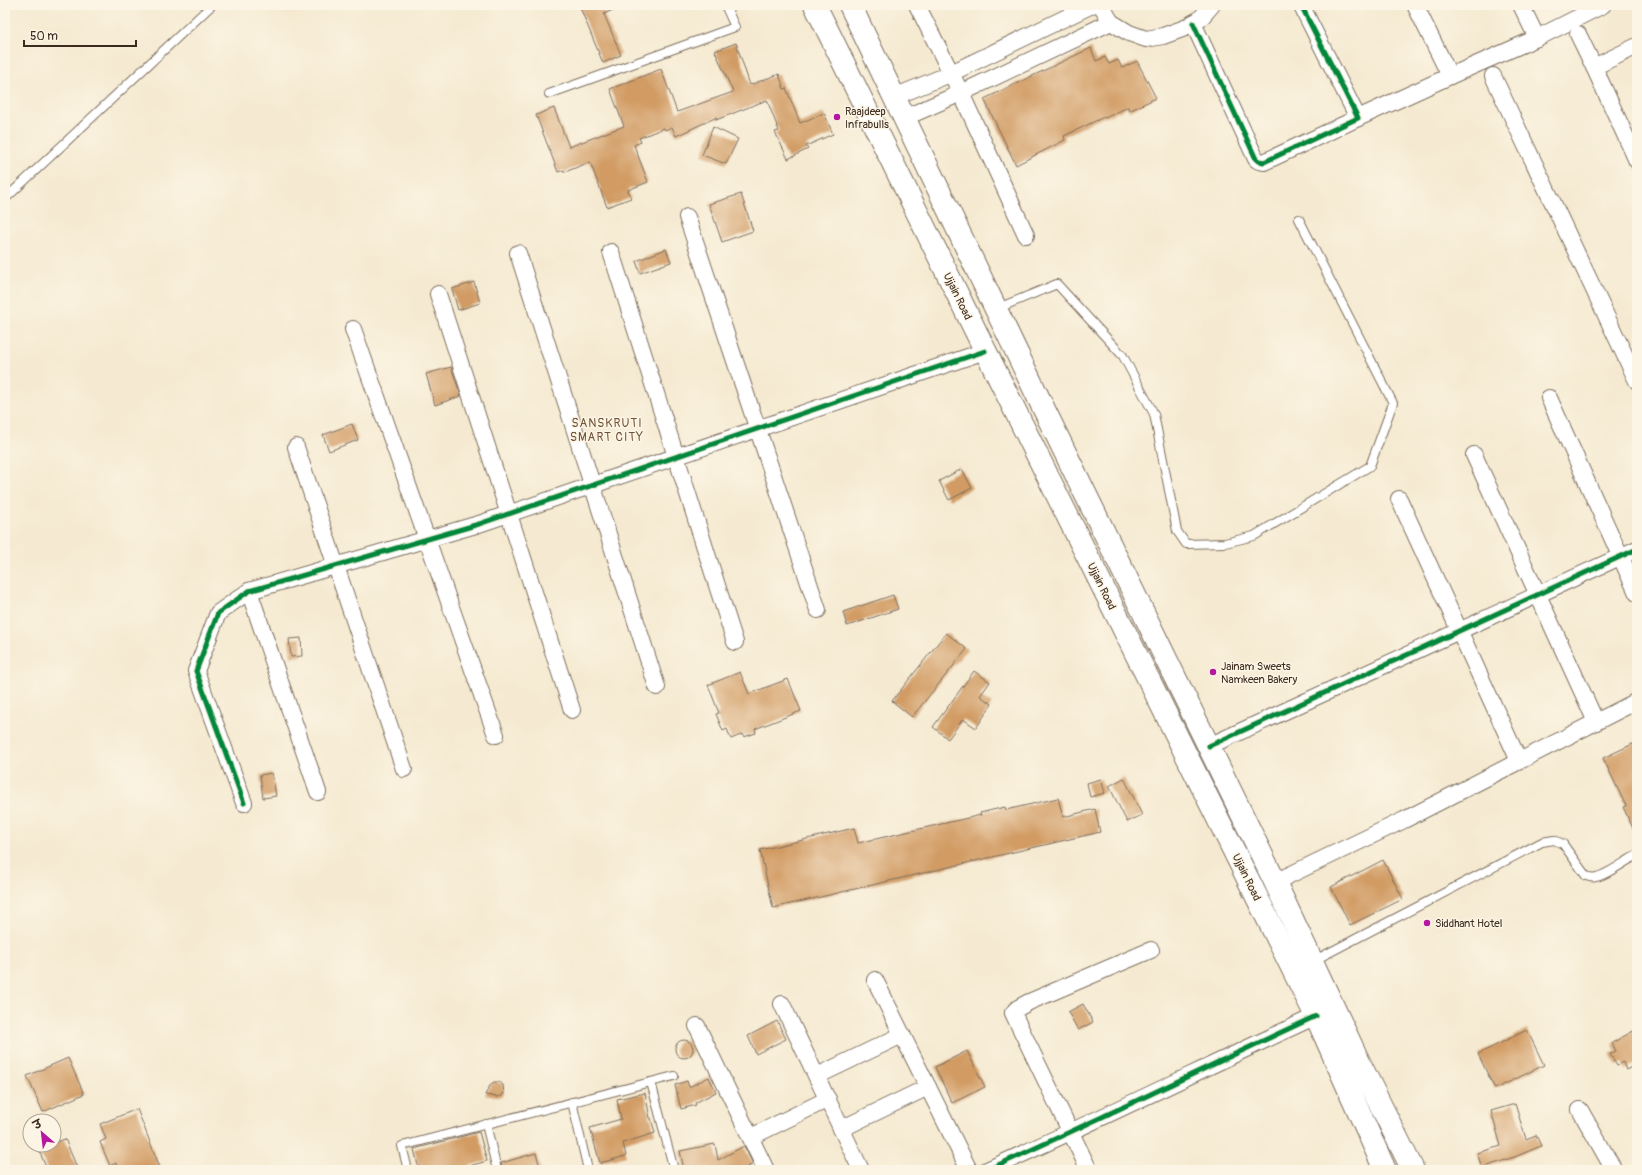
<svg xmlns="http://www.w3.org/2000/svg" width="1642" height="1175" viewBox="0 0 1642 1175" font-family="Pangolin,'Playpen Sans Deva',sans-serif">
	<style>
		.building { fill: #d19b63 }
		.lines { fill: none; stroke-linecap: round; stroke-linejoin: round }
		.service-casing { stroke: #7c6d5d; stroke-width: 10 }
		.minor-casing { stroke: #7c6d5d; stroke-width: 18 }
		.primary-casing { stroke: #7c6d5d; stroke-width: 24 }
		.service { stroke: #fff; stroke-width: 8 }
		.minor { stroke: #fff; stroke-width: 16 }
		.primary { stroke: #fff; stroke-width: 22 }
		.cycleway-casing { stroke: #fcf5e5; stroke-width: 8 }
		.cycleway { stroke: #00873e; stroke-width: 5 }
		.poi-dot { fill: #b5179e; stroke: #fcf5e5; stroke-width: 1.5 }
		.labels { text-anchor: middle; stroke-width: 3; stroke-linejoin: round; paint-order: stroke }
		.poi-label { font-size: 11px; fill: #3b2a1e; stroke: #fcf5e5; text-anchor: start }
		.street-label { font-size: 11px; fill: #3b2a1e; stroke: #fcf5e5 }
		.neighbourhood-label { font-size: 12px; letter-spacing: 1px; fill: #705236; stroke: #fcf5e5 }
	</style>
	<rect width="100%" height="100%" fill="#fcf5e5"/>
	<filter id="ink" filterUnits="userSpaceOnUse"><feTurbulence type="fractalNoise" baseFrequency=".025" numOctaves="2"/><feDisplacementMap in="SourceGraphic" scale="8" xChannelSelector="R" yChannelSelector="G"/><feConvolveMatrix kernelMatrix="1 2 1 2 8 2 1 2 1" color-interpolation-filters="sRGB"/></filter>
	<filter id="wash" filterUnits="userSpaceOnUse"><feTurbulence type="fractalNoise" baseFrequency=".012" numOctaves="4" result="noise"/><feDisplacementMap in="SourceGraphic" scale="16" xChannelSelector="R" yChannelSelector="G"/><feGaussianBlur stdDeviation="0.9" result="paint"/><feColorMatrix in="noise" values="0 0 0 0 0 0 0 0 0 0 0 0 0 0 0 0 0 1.4 0 .05"/><feComposite in="paint" operator="in"/></filter>
	<g filter="url(#wash)">
		<rect width="100%" height="100%" fill="#f5ead1"/>
		<g id="blocks">
			<!-- building -->
			<g class="building">
				<path d="M 579,5 L 624,5 L 604,14 L 621,55 L 603,63 Z"/>
				<path d="M 736,43 L 750,85 L 779,74 L 784,89 L 786,88 L 800,123 L 824,113 L 833,134 L 806,146 L 808,149 L 788,159 L 775,132 L 779,131 L 767,100 L 716,120 L 717,117 L 676,136 L 672,127 L 665,130 L 664,128 L 639,138 L 641,142 L 634,145 L 648,182 L 628,190 L 631,198 L 607,207 L 590,162 L 565,172 L 564,170 L 558,172 L 536,115 L 554,108 L 569,147 L 624,126 L 610,89 L 661,69 L 677,112 L 733,92 L 715,51 Z"/>
				<path d="M 1091,48 L 1096,61 L 1105,57 L 1109,64 L 1118,60 L 1122,68 L 1137,61 L 1156,98 L 1129,111 L 1128,107 L 1105,118 L 1104,117 L 1064,136 L 1065,140 L 1016,165 L 984,99 Z"/>
				<path d="M 713,127 L 738,139 L 726,164 L 702,155 Z"/>
				<path d="M 741,194 L 753,231 L 722,242 L 709,204 Z"/>
				<path d="M 666,249 L 671,262 L 640,273 L 636,261 Z"/>
				<path d="M 474,282 L 480,303 L 458,310 L 452,289 Z"/>
				<path d="M 451,367 L 461,396 L 435,405 L 426,374 Z"/>
				<path d="M 352,424 L 358,440 L 329,451 L 323,435 Z"/>
				<path d="M 962,469 L 972,488 L 949,500 L 939,481 Z"/>
				<path d="M 893,595 L 898,609 L 847,626 L 843,612 Z"/>
				<path d="M 946,633 L 967,649 L 912,717 L 892,701 Z"/>
				<path d="M 301,638 L 302,656 L 291,657 L 289,639 Z"/>
				<path d="M 974,671 L 990,682 L 980,696 L 992,704 L 976,728 L 963,719 L 948,739 L 933,727 Z"/>
				<path d="M 740,672 L 749,694 L 788,679 L 801,711 L 755,729 L 756,733 L 744,737 L 743,734 L 731,739 L 727,729 L 723,731 L 716,714 L 719,713 L 708,685 Z"/>
				<path d="M 1637,742 L 1637,837 L 1623,807 L 1626,806 L 1603,758 Z"/>
				<path d="M 272,773 L 276,796 L 263,798 L 260,775 Z"/>
				<path d="M 1124,778 L 1142,815 L 1127,822 L 1109,786 Z"/>
				<path d="M 1101,779 L 1105,793 L 1090,797 L 1087,783 Z"/>
				<path d="M 1058,798 L 1063,817 L 1095,809 L 1100,832 L 773,908 L 760,850 L 854,828 L 858,843 L 981,815 L 980,813 L 1005,807 L 1006,810 Z"/>
				<path d="M 1383,860 L 1403,899 L 1350,925 L 1331,887 Z"/>
				<path d="M 1083,1004 L 1093,1022 L 1078,1030 L 1068,1012 Z"/>
				<path d="M 777,1021 L 786,1039 L 756,1054 L 748,1036 Z"/>
				<path d="M 1637,1029 L 1637,1064 L 1626,1070 L 1623,1062 L 1617,1065 L 1610,1054 L 1616,1051 L 1612,1043 Z"/>
				<path d="M 1527,1030 L 1544,1065 L 1495,1089 L 1478,1054 Z"/>
				<circle cx="684" cy="1049" r="9"/>
				<path d="M 967,1051 L 985,1087 L 952,1103 L 935,1067 Z"/>
				<path d="M 68,1058 L 84,1094 L 43,1112 L 27,1076 Z"/>
				<path d="M 709,1077 L 716,1092 L 695,1103 L 696,1105 L 681,1109 L 675,1085 L 687,1081 L 689,1087 Z"/>
				<path d="M 494,1082 L 499,1082 L 503,1085 L 504,1094 L 501,1096 L 497,1097 L 485,1095 L 491,1084 Z"/>
				<path d="M 645,1093 L 650,1118 L 651,1118 L 655,1133 L 623,1143 L 626,1156 L 600,1163 L 590,1128 L 621,1119 L 617,1099 Z"/>
				<path d="M 1515,1104 L 1526,1139 L 1536,1135 L 1541,1146 L 1517,1156 L 1482,1168 L 1477,1153 L 1501,1146 L 1491,1111 Z"/>
				<path d="M 137,1109 L 161,1170 L 118,1170 L 116,1163 L 110,1166 L 100,1142 L 106,1139 L 100,1124 Z"/>
				<path d="M 479,1132 L 487,1161 L 455,1170 L 419,1170 L 414,1149 Z"/>
				<path d="M 65,1139 L 78,1170 L 47,1170 L 39,1150 L 54,1145 L 54,1143 Z"/>
				<path d="M 715,1144 L 718,1160 L 744,1146 L 753,1164 L 742,1170 L 684,1170 L 680,1151 Z"/>
				<path d="M 536,1153 L 541,1170 L 502,1170 L 501,1163 Z"/>
			</g>
		</g>
	</g>
	<g filter="url(#ink)">
		<use href="#blocks" fill-opacity="0" stroke="#7c6d5d" stroke-width="1"/>
		<g class="lines">
			<defs>
				<g id="service">
					<path d="M 549,94 L 735,27 L 725,5"/>
					<path d="M 5,199 L 212,5"/>
					<path d="M 996,309 L 1057,284 L 1123,356 L 1154,414 L 1177,531 L 1186,544 L 1225,543 L 1254,536 L 1370,466 L 1393,403 L 1299,219"/>
					<path d="M 1313,961 L 1542,842 L 1554,840 L 1563,844 L 1586,876 C 1589,877 1593,878 1596,877 C 1606,876 1627,860 1637,855"/>
					<path d="M 651,1082 L 674,1170"/>
					<path d="M 572,1102 L 588,1170"/>
					<path d="M 486,1124 L 497,1170"/>
					<path d="M 408,1170 L 402,1146 L 674,1076"/>
				</g>
				<g id="minor">
					<path d="M 917,5 L 961,93 L 1026,235"/>
					<path d="M 1101,5 L 1111,22 L 1129,33 L 1146,39 L 1163,36 L 1185,28 L 1200,19 L 1212,5"/>
					<path d="M 1415,5 L 1450,76 L 1537,38 L 1521,5"/>
					<path d="M 1193,23 L 1256,159 L 1259,161 L 1264,162 L 1358,118 L 1301,5"/>
					<path d="M 1578,34 L 1594,67"/>
					<path d="M 1537,38 L 1603,5"/>
					<path d="M 1637,46 L 1594,67 L 1637,161"/>
					<path d="M 1493,76 L 1637,381"/>
					<path d="M 894,97 L 945,76 L 1092,5"/>
					<path d="M 904,118 L 961,93 L 1111,22"/>
					<path d="M 1358,118 L 1450,76"/>
					<path d="M 687,217 L 818,610"/>
					<path d="M 611,252 L 735,642"/>
					<path d="M 518,253 L 657,687"/>
					<path d="M 438,294 L 572,710"/>
					<path d="M 353,329 L 496,735"/>
					<path d="M 1549,398 L 1637,593"/>
					<path d="M 296,447 L 404,769"/>
					<path d="M 1474,455 L 1596,722"/>
					<path d="M 1399,499 L 1519,761"/>
					<path d="M 249,591 L 318,792"/>
					<path d="M 1209,746 L 1637,549"/>
					<path d="M 244,803 L 196,671 L 218,613 L 249,591 L 479,524 L 985,351"/>
					<path d="M 1275,882 L 1404,820 L 1637,701"/>
					<path d="M 875,980 L 969,1170"/>
					<path d="M 782,1004 L 861,1170"/>
					<path d="M 697,1026 L 766,1170"/>
					<path d="M 817,1076 L 902,1035"/>
					<path d="M 1580,1110 L 1614,1170"/>
					<path d="M 841,1129 L 928,1087"/>
					<path d="M 751,1137 L 828,1099"/>
					<path d="M 987,1170 C 1097,1121 1206,1067 1316,1016"/>
					<path d="M 1089,1170 L 1013,1013 L 1018,1008 L 1029,1002 L 1151,950"/>
				</g>
				<g id="primary">
					<path d="M 815,5 L 981,342 L 1316,1016 L 1385,1170"/>
					<path d="M 850,5 L 1040,401 L 1275,882 L 1360,1064 L 1413,1170"/>
				</g>
			</defs>
			<!-- service casing -->
			<use href="#service" class="service-casing"/>
			<!-- minor casing -->
			<use href="#minor" class="minor-casing"/>
			<!-- primary casing -->
			<use href="#primary" class="primary-casing"/>
			<!-- service -->
			<use href="#service" class="service"/>
			<!-- minor -->
			<use href="#minor" class="minor"/>
			<!-- primary -->
			<use href="#primary" class="primary"/>
			<defs>
				<g id="cycleway">
					<path d="M 1193,23 L 1256,159 L 1259,161 L 1264,162 L 1358,118 L 1301,5"/>
					<path d="M 1209,746 L 1637,549"/>
					<path d="M 244,803 L 196,671 L 218,613 L 249,591 L 479,524 L 985,351"/>
					<path d="M 987,1170 C 1097,1121 1206,1067 1316,1016"/>
				</g>
			</defs>
			<!-- cycleway casing -->
			<use href="#cycleway" class="cycleway-casing"/>
			<!-- cycleway -->
			<use href="#cycleway" class="cycleway"/>
		</g>
	</g>
	<!-- markers -->
	<g class="poi-dot">
		<circle cx="837" cy="117" r="4"/>
		<circle cx="1213" cy="672" r="4"/>
		<circle cx="1427" cy="923" r="4"/>
	</g>
	<g class="labels">
		<!-- poi labels -->
		<g class="poi-label">
			<text x="845" y="115">Raajdeep<tspan x="845" dy="13">Infrabulls</tspan></text>
			<text x="1221" y="670">Jainam Sweets<tspan x="1221" dy="13">Namkeen Bakery</tspan></text>
			<text x="1435" y="927">Siddhant Hotel</text>
		</g>
		<!-- street labels -->
		<g class="street-label">
			<text transform="translate(958 296) rotate(64)" y="4">Ujjain Road</text>
			<text transform="translate(1102 586) rotate(64)" y="4">Ujjain Road</text>
			<text transform="translate(1247 877) rotate(64)" y="4">Ujjain Road</text>
		</g>
		<!-- neighbourhood labels -->
		<g class="neighbourhood-label">
			<text x="607" y="427">SANSKRUTI<tspan x="607" dy="14">SMART CITY</tspan></text>
		</g>
	</g>
	<!-- margin -->
	<rect width="1642" height="1175" fill="none" stroke="#fcf5e5" stroke-width="20"/>
	<!-- north arrow -->
	<g transform="translate(42 1133) rotate(332)"><circle r="19" fill="#fcf5e5" stroke="#afa495"/>
	<path d="M0-3L7 15L0 10L-7 15Z" fill="#b5179e"/>
	<text y="-6" font-size="11" font-weight="bold" text-anchor="middle" fill="#3b2a1e">उ</text>
	</g>
	<!-- scale -->
	<path d="M24 40v6h112v-6" fill="none" stroke="#3b2a1e" stroke-width="2"/>
	<text x="30" y="40" font-size="12" fill="#3b2a1e" stroke="#fcf5e5" stroke-width="3" paint-order="stroke">50 m</text>
</svg>
